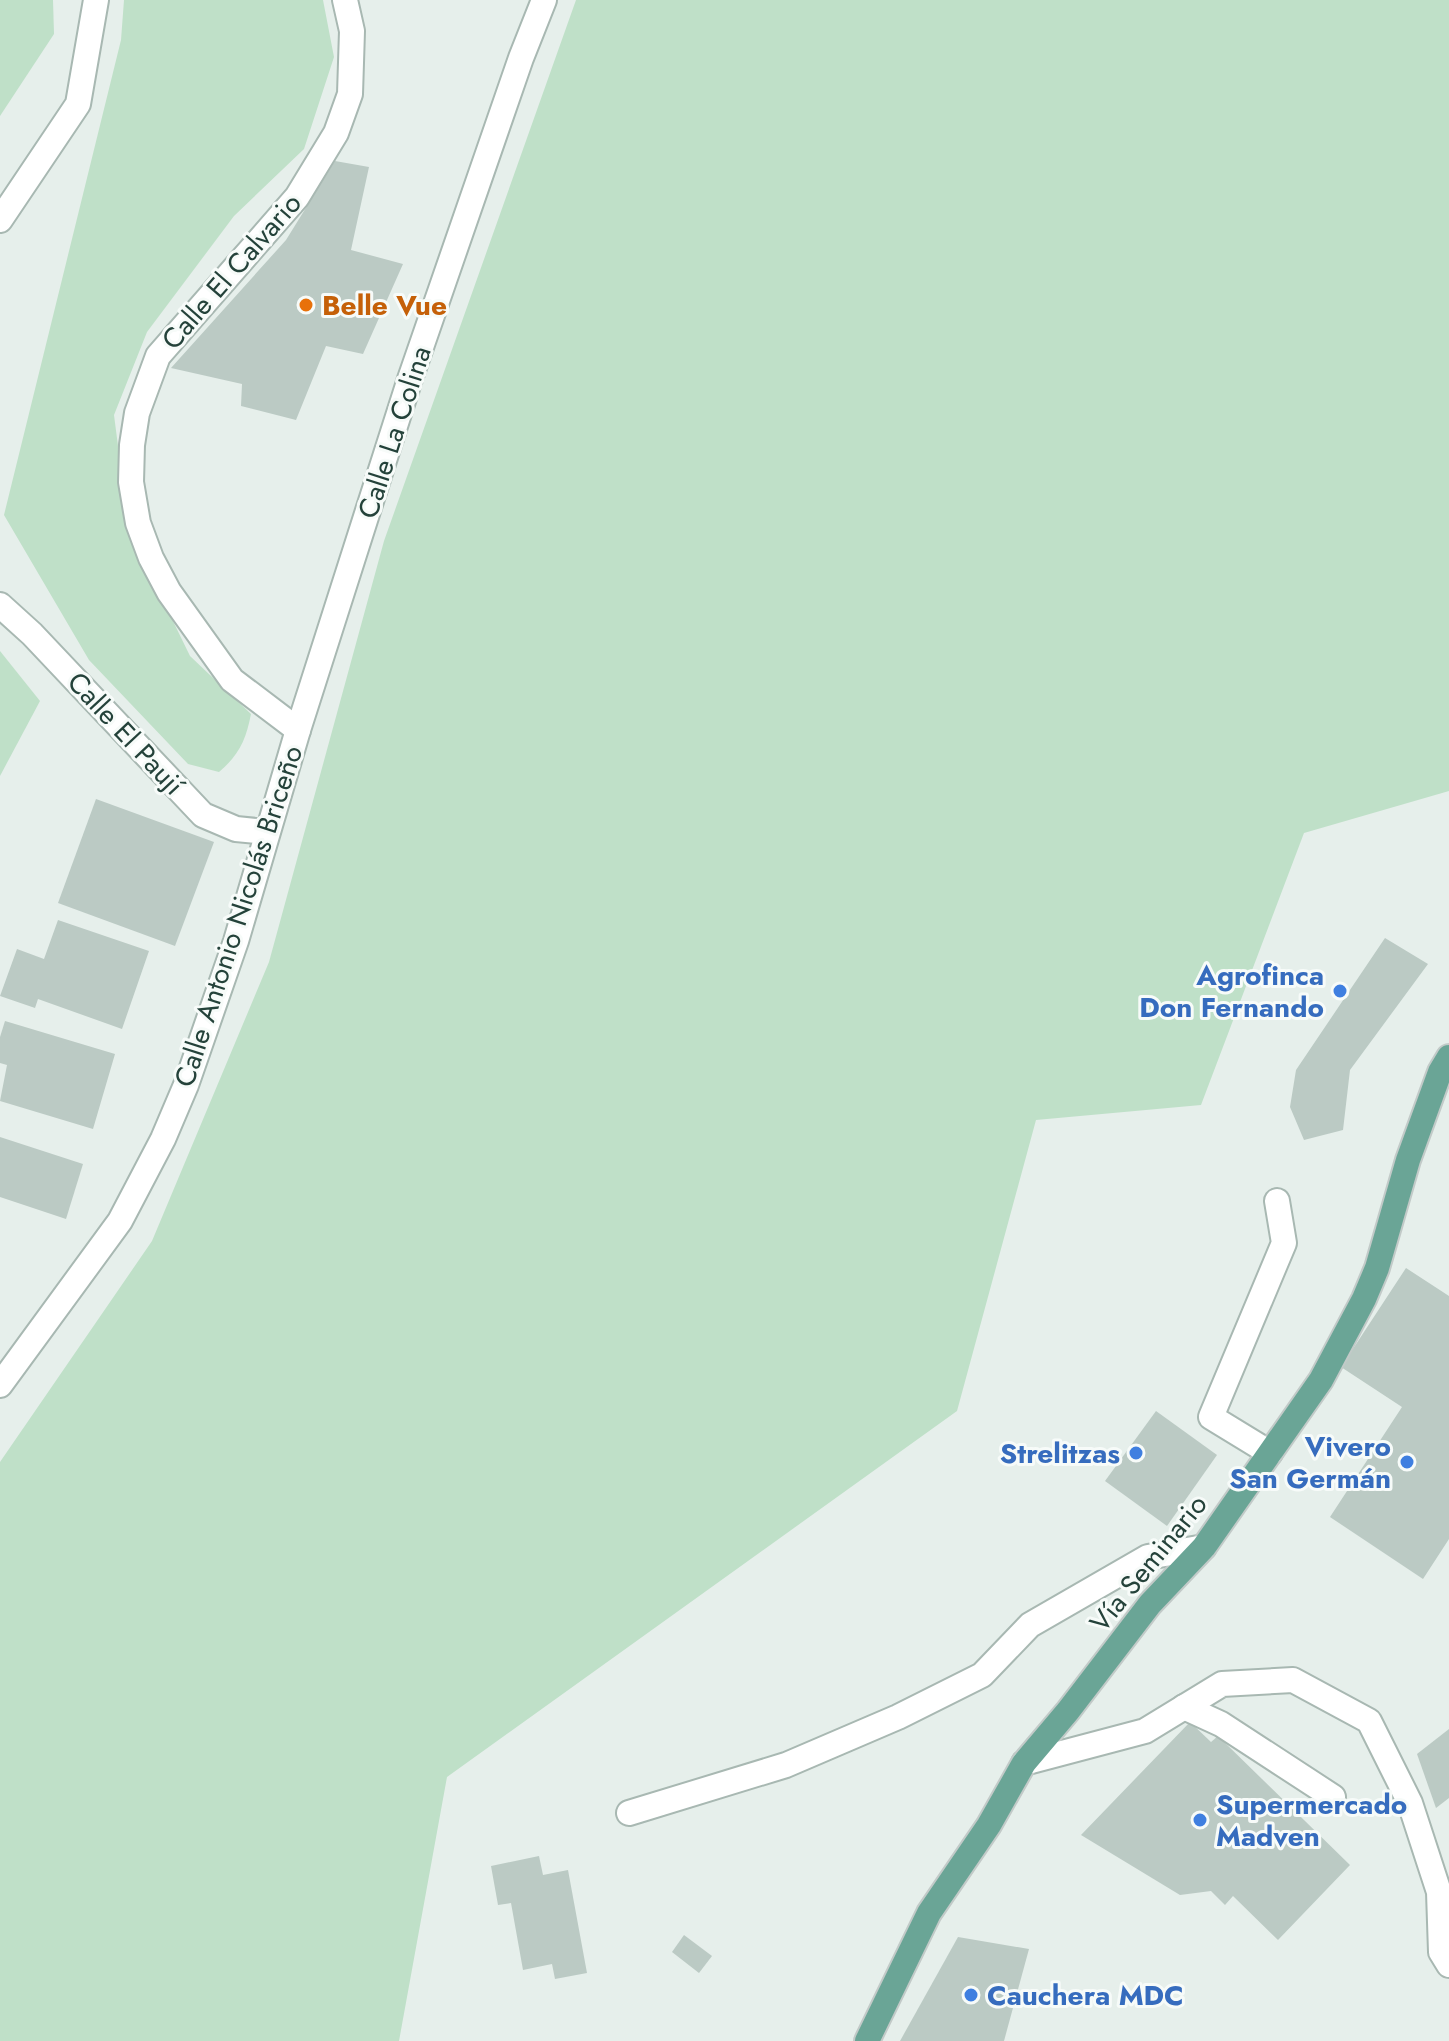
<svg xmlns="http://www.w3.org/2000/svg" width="1449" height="2041" viewBox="0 0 1449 2041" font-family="Jost,sans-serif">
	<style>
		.green { fill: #bfe0c8 }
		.building { fill: #bbcac4 }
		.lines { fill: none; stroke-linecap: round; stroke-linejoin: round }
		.minor-casing { stroke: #a8b8b2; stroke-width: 28 }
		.major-casing { stroke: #c2cac8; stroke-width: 28 }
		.minor { stroke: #fff; stroke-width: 24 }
		.major { stroke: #6aa596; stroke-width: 24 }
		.food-dot { fill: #e8710a; stroke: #f7fbf9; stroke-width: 3 }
		.shop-dot { fill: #3f7fe0; stroke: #f7fbf9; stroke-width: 3 }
		.labels { text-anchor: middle; stroke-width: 6; stroke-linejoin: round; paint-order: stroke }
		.street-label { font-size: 28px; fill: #24423a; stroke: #f7fbf9 }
		.food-label { font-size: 28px; font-weight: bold; fill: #c56008; stroke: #f7fbf9; text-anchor: start }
		.shop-label { font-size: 28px; font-weight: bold; fill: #366cbe; stroke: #f7fbf9; text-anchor: end }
	</style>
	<rect width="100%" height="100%" fill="#e6efeb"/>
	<!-- green -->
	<g class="green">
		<path d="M 0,0 L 53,0 L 54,34 L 0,116 Z"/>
		<path d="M 124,0 L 323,0 L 334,57 L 304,149 L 234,216 L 147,332 L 114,415 L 129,531 L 190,656 L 251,714 C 246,740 239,755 219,772 L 188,764 L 89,660 L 4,515 L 121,40 Z"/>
		<path d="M 576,0 L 1449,0 L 1449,791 L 1304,833 L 1201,1105 L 1036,1120 L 957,1411 L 447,1777 L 399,2041 L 0,2041 L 0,1462 L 152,1241 L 269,962 L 384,541 Z"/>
		<path d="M 0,651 L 40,701 L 0,776 Z"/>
	</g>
	<!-- building -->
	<g class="building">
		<path d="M 335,161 L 369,167 L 351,250 L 403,264 L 363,354 L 326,346 L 296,420 L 241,406 L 242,384 L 171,368 L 286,240 Z"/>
		<path d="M 96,799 L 214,842 L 175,946 L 58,903 Z"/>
		<path d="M 58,920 L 149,951 L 122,1029 L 38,999 L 35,1008 L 0,996 L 17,949 L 44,959 Z"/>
		<path d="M 1385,938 L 1428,964 L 1350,1070 L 1343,1130 L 1304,1140 L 1290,1107 L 1296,1070 Z"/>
		<path d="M 5,1021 L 115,1054 L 93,1129 L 0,1101 L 7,1065 L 0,1063 L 0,1037 Z"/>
		<path d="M 0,1137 L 83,1164 L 66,1219 L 0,1197 Z"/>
		<path d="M 1406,1268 L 1449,1296 L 1449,1539 L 1423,1579 L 1330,1517 L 1402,1407 L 1341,1367 Z"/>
		<path d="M 1156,1411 L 1217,1455 L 1167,1526 L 1105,1481 Z"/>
		<path d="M 1190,1722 L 1211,1742 L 1218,1736 L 1350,1865 L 1278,1940 L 1233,1896 L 1225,1905 L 1211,1891 L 1180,1895 L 1081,1835 Z"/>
		<path d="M 1449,1729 L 1449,1798 L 1436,1808 L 1417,1754 Z"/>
		<path d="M 539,1856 L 543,1875 L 568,1870 L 587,1973 L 555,1979 L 552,1964 L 523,1970 L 511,1903 L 498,1905 L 491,1866 Z"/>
		<path d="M 684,1935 L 712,1956 L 699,1973 L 672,1952 Z"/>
		<path d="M 958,1937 L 1029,1949 L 1004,2041 L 900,2041 Z"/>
	</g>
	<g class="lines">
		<defs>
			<g id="minor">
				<path d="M 0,220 L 78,104 L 96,0"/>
				<path d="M 0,605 L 32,634 L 203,815 L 236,829 L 267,832"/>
				<path d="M 298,730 L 232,680 L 169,592 L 151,558 L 138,523 L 131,482 L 132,445 L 137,413 L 158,356 L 297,197 L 336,133 L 350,94 L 352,31 L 345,0"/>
				<path d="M 0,1385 L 120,1221 L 163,1139 L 186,1085 L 236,941 L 298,730 L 410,379 L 521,58 L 544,0"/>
				<path d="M 1270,1453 L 1211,1417 L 1284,1243 L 1277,1201"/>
				<path d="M 1184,1707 L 1221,1724 L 1333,1797"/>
				<path d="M 1024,1763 L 1145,1731 L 1222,1684 L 1293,1680 L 1369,1721 L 1410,1803 L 1439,1892 L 1441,1952 L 1449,1965"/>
				<path d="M 629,1813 L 786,1765 L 898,1717 L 982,1675 L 1030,1625 L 1148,1557 L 1204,1547"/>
			</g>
			<path id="major" d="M 867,2041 L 929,1913 L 989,1825 L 1024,1763 L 1068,1711 L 1150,1604 L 1204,1547 L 1321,1380 L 1364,1299 L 1377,1268 L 1408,1160 L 1440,1072 L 1449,1057"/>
		</defs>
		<!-- minor casing -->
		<use href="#minor" class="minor-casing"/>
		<!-- major casing -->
		<use href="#major" class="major-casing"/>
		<!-- minor -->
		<use href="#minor" class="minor"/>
		<!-- major -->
		<use href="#major" class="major"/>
	</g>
	<!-- markers -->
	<circle class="food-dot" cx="306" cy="305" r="8"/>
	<g class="shop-dot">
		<circle cx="1340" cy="991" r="8"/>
		<circle cx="1136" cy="1453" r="8"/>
		<circle cx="1407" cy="1462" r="8"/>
		<circle cx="1200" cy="1820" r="8"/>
		<circle cx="971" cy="1995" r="8"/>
	</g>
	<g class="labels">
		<!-- street labels -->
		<g class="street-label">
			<text transform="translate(231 271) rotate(-49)" y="10">Calle El Calvario</text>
			<text transform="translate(394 432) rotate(-72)" y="10">Calle La Colina</text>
			<text transform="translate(126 733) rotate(47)" y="10">Calle El Paují</text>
			<text transform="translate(238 916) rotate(-72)" y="10">Calle Antonio Nicolás Briceño</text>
			<text transform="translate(1148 1563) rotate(-51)" y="10">Vía Seminario</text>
		</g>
		<!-- food labels -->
		<g class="food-label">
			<text x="322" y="315">Belle Vue</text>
		</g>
		<!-- shop labels -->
		<g class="shop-label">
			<text x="1324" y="985">Agrofinca<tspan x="1324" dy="32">Don Fernando</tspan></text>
			<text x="1391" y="1456">Vivero<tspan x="1391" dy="32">San Germán</tspan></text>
			<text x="1120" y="1463">Strelitzas</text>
			<text x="1216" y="1814" text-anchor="start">Supermercado<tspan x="1216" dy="32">Madven</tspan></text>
			<text x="987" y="2005" text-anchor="start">Cauchera MDC</text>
		</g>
	</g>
</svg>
